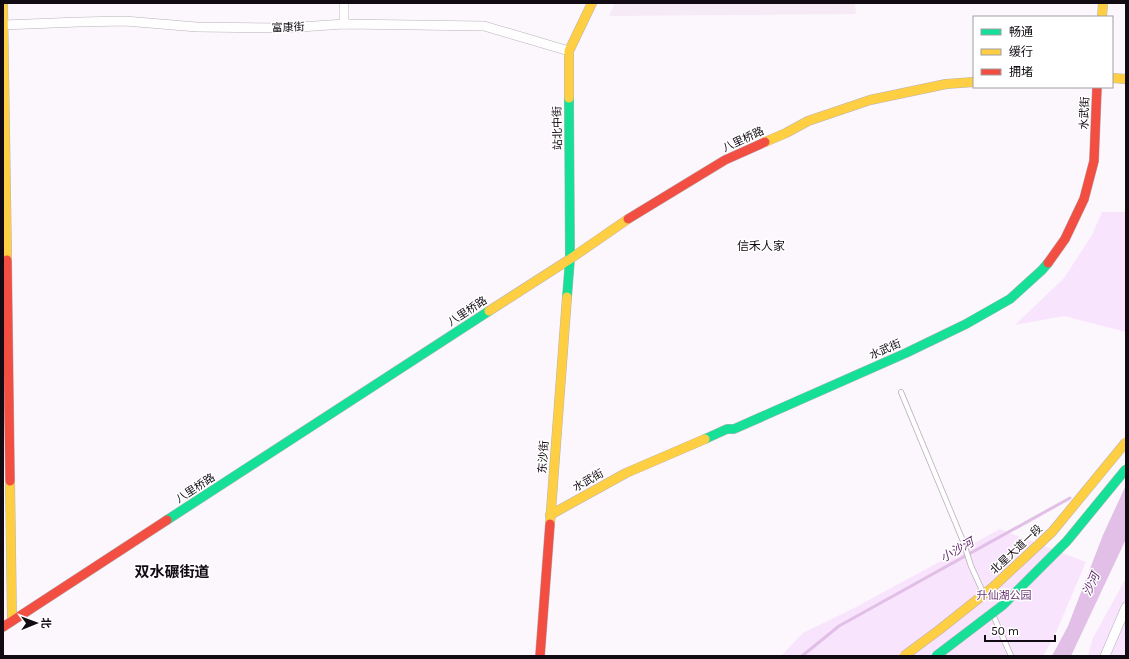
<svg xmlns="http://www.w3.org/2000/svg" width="1129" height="659" viewBox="0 0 1129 659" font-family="Karla,'Noto Sans SC',sans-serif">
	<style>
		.built { fill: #f5eaf6 }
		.green { fill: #f9e4fd }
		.water { fill: #e1bfe6 }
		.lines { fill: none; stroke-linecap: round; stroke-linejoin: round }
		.stream { stroke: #e1bfe6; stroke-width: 3 }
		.lane-casing { stroke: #b8b2b8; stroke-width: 6 }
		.street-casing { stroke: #b8b2b8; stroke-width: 10 }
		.fast-casing { stroke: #b8b2b8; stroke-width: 10 }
		.slow-casing { stroke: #b8b2b8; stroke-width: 10 }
		.jam-casing { stroke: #b8b2b8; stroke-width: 10 }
		.lane { stroke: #fffeff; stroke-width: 4.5 }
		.street { stroke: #fffeff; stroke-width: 9 }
		.fast { stroke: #16e098; stroke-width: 9 }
		.slow { stroke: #ffcf43; stroke-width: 9 }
		.jam { stroke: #f24e42; stroke-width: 9 }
		.fast-bridge-casing { stroke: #b8b2b8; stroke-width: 10; stroke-linecap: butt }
		.slow-bridge-casing { stroke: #b8b2b8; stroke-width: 10; stroke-linecap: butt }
		.fast-bridge { stroke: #16e098; stroke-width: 9 }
		.slow-bridge { stroke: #ffcf43; stroke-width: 9 }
		.labels { text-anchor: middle; stroke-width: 3; stroke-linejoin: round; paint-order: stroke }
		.street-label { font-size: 11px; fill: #120b13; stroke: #fff }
		.park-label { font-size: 11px; fill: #6d3576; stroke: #fff }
		.neighbourhood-label { font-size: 12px; fill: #120b13; stroke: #fff }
		.water-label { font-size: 12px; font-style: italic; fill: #622b6c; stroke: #fff }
		.district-label { font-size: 15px; font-weight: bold; fill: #120b13; stroke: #fff }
	</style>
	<rect width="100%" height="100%" fill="#fcf7fc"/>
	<!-- built -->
	<path class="built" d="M 615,3 L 855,3 L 856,14 L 609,16 Z"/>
	<!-- green -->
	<g class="green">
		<path d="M 1102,212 L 1126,212 L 1126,332 L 1064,316 L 1015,325 L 1064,278 L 1092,235 Z"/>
		<path d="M 1000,529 L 1086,562 L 1054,637 L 1043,656 L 781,656 L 803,633 L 856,607 Z"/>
		<path d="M 1126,578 L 1126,656 L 1088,656 L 1093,638 Z"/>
	</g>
	<!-- water -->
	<path class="water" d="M 1126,485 L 1126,539 L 1071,656 L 1052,656 L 1068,626 L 1103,535 Z"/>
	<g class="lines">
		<!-- stream -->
		<path class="stream" d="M 802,656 L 839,626 L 1070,498"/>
		<defs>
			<g id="lane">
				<path d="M 901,392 L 963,541 L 971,566 L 982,590"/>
				<path d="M 994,617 L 1011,656"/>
			</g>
			<g id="street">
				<path d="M 344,24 L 344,3"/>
				<path d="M 3,25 L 79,22 L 125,21 L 197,27 L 286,28 L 344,24 L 484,26 L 569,51"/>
				<path d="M 1105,656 L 1126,607"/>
			</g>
			<g id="fast">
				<path d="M 567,297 L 570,259 L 569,98"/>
				<path d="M 705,439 L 727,429 L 734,429 L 906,353 L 966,324 L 1010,299 L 1042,270 L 1048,263"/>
				<path d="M 167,520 L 489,311"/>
			</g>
			<g id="slow">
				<path d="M 3,5 L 7,260"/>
				<path d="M 1102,17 L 1103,3"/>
				<path d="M 1112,78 L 1126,79"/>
				<path d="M 569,98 L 569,51 L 592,3"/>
				<path d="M 765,142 L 786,133 L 808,121 L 870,100 L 946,84 L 974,82"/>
				<path d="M 489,311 L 570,259 L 628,219"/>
				<path d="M 10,481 L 12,621"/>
				<path d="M 550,515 L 626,473 L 705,439"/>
				<path d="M 550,524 L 567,297"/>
			</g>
			<g id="jam">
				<path d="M 628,219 L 725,160 L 765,142"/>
				<path d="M 7,260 L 10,481"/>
				<path d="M 1048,263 L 1065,239 L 1084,199 L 1094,161 L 1097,87"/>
				<path d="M 3,627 L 167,520"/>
				<path d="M 540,656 L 550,524"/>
			</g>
		</defs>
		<!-- lane casing -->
		<use href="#lane" class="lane-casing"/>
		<!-- street casing -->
		<use href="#street" class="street-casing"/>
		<!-- fast casing -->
		<use href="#fast" class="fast-casing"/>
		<!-- slow casing -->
		<use href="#slow" class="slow-casing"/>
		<!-- jam casing -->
		<use href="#jam" class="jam-casing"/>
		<!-- lane -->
		<use href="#lane" class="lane"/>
		<!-- street -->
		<use href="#street" class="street"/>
		<!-- fast -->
		<use href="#fast" class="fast"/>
		<!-- slow -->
		<use href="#slow" class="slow"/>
		<!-- jam -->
		<use href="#jam" class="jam"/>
		<defs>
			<path id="fast-bridge" d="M 936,656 L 1003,605 L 1067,541 L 1126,469"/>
			<path id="slow-bridge" d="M 904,656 L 939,630 L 993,587 L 1052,532 L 1126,442"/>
		</defs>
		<!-- fast-bridge casing -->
		<use href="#fast-bridge" class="fast-bridge-casing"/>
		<!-- slow-bridge casing -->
		<use href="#slow-bridge" class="slow-bridge-casing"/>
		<!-- fast-bridge -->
		<use href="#fast-bridge" class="fast-bridge"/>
		<!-- slow-bridge -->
		<use href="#slow-bridge" class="slow-bridge"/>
	</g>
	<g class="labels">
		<!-- street labels -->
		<g class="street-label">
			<text transform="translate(288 27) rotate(-2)" y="4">富康街</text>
			<text transform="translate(1084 113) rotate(-88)" y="4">水武街</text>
			<text transform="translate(557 128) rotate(-91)" y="4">站北中街</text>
			<text transform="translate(743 139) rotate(-25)" y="4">八里桥路</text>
			<text transform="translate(467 311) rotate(-33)" y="4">八里桥路</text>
			<text transform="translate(885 349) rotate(-24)" y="4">水武街</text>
			<text transform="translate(543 457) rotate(-86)" y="4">东沙街</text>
			<text transform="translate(588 480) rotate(-29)" y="4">水武街</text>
			<text transform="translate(195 488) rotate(-33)" y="4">八里桥路</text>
			<text transform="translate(1016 549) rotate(-43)" y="4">北星大道一段</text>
		</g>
		<!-- park labels -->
		<g class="park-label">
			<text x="1004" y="599">升仙湖公园</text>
		</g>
		<!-- neighbourhood labels -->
		<g class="neighbourhood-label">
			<text x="761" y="250">信禾人家</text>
		</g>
		<!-- water labels -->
		<g class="water-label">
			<text transform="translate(957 550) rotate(-29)" y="4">小沙河</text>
			<text transform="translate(1091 584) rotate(-66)" y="4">沙河</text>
		</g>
		<!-- district labels -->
		<g class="district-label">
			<text x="172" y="577">双水碾街道</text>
		</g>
	</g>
	<!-- border -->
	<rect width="1129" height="659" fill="none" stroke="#120b13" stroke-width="8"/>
	<!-- legend -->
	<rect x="973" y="16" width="140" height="72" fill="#ffffff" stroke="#a09da1"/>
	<rect x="981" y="29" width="20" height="6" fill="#16e098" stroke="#a09da1"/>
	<text x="1009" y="36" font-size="12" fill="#120b13">畅通</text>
	<rect x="981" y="49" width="20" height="6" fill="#ffcf43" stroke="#a09da1"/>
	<text x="1009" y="56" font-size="12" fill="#120b13">缓行</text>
	<rect x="981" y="69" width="20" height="6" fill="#f24e42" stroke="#a09da1"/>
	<text x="1009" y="76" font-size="12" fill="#120b13">拥堵</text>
	<!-- north arrow -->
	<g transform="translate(36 623) rotate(89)" stroke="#ffffff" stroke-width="3" paint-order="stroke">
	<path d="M0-3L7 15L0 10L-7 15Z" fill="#120b13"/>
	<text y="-6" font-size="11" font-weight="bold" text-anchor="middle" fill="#120b13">北</text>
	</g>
	<!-- scale -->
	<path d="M985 635v6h70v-6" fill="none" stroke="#120b13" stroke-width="2"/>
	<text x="991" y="635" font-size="12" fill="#120b13" stroke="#ffffff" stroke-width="3" paint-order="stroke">50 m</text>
</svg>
